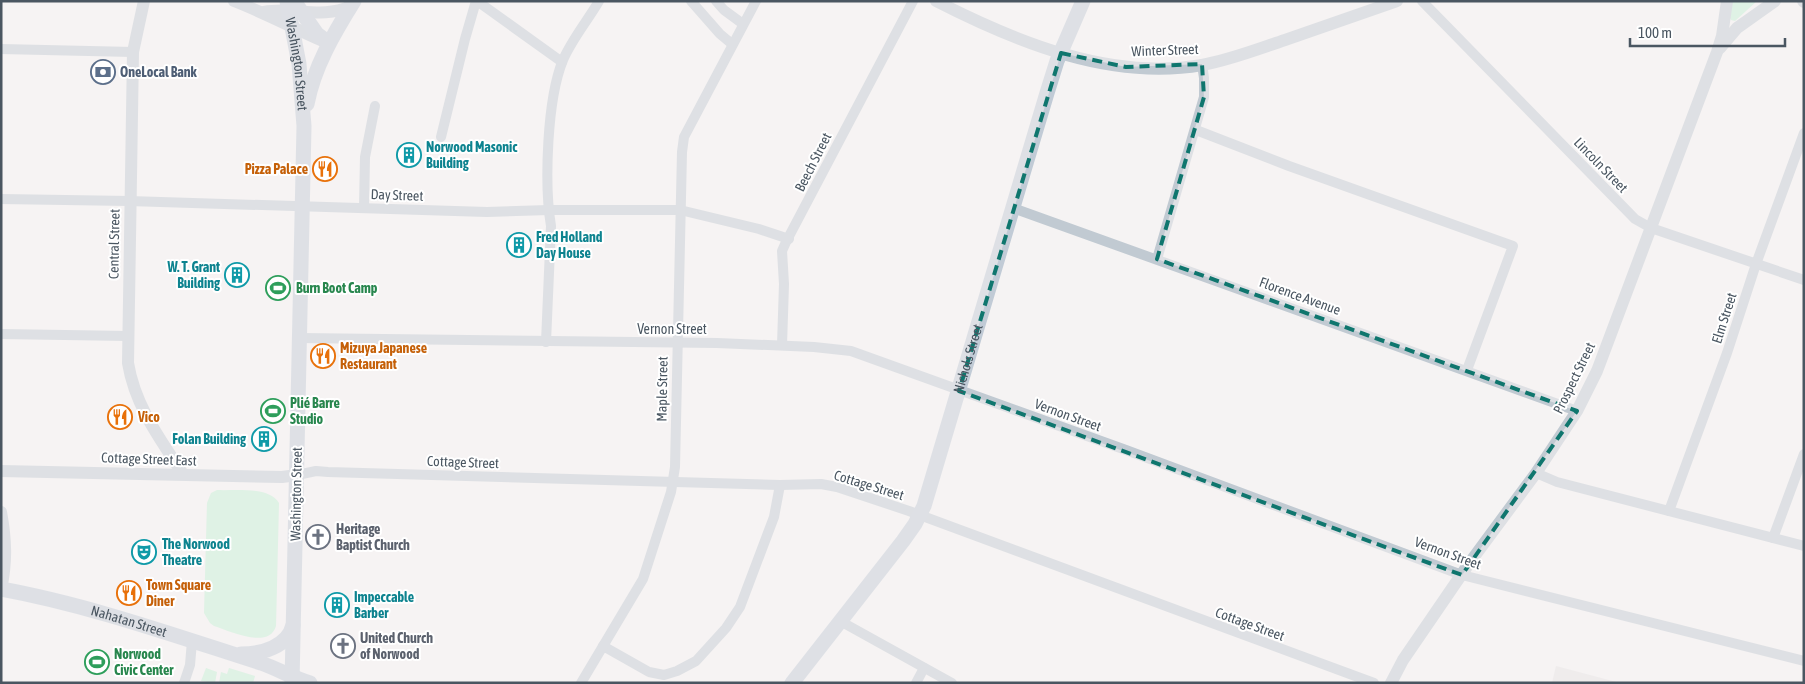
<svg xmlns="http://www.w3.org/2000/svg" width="1805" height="684" viewBox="0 0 1805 684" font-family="'Asap Condensed',sans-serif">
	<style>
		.education { fill: #e6e4e5 }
		.green { fill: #c3f1d5 }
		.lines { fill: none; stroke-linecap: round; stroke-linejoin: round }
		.minor { stroke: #c1cad2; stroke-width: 10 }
		.tertiary { stroke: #c1cad2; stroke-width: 12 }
		.secondary { stroke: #c1cbd6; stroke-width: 15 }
		.marked { fill: none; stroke: #0f766e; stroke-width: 4; stroke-dasharray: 10 6; stroke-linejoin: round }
		.labels { text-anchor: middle; stroke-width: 4; stroke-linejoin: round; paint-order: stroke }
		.street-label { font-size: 14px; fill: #4a5661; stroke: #fff }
		.service-label { font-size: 14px; font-weight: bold; fill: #4e5e75; stroke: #fff; text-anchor: start }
		.culture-label { font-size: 14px; font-weight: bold; fill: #0d838f; stroke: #fff; text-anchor: start }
		.food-label { font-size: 14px; font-weight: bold; fill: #c56008; stroke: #fff; text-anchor: start }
		.leisure-label { font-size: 14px; font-weight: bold; fill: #27864d; stroke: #fff; text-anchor: start }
		.worship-label { font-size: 14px; font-weight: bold; fill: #5b616d; stroke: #fff; text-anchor: start }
	</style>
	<rect width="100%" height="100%" fill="#f5f3f3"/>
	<!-- education -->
	<path class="education" d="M 1556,666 L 1620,683 L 1552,683 Z"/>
	<!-- green -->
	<g class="green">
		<path d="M 1732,1 L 1757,1 L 1735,21 L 1731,20 L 1729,16 Z"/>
		<path d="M 217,490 C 234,491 269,486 279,503 L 276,626 C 269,650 230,631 214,626 L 210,623 L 204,613 L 207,503 L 211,493 Z"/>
		<path d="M 206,668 L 217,672 L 215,683 L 201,681 Z"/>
		<path d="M 229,668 L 255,676 L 253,683 L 219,683 L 221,672 L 227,674 Z"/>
	</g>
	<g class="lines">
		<!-- minor -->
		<g class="minor">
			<path d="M 477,1 L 562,62"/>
			<path d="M 691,1 L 720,34 L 732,44"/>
			<path d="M 716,1 L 724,10 L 743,24"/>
			<path d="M 1422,1 L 1635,219 L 1651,228 L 1804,280"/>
			<path d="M 1,49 L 133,52"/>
			<path d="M 1196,130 L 1289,166 L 1513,246 L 1467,370"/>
			<path d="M 441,137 L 465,39 L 476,1"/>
			<path d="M 1,199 L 129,201 L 487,212 L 549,210 L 680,210 L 759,229 L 789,239"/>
			<path d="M 364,208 L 365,157 L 375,106"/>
			<path d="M 1013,208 L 1577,411"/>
			<path d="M 1157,259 L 1204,97 L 1204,78 L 1202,64"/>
			<path d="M 1,334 L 128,336"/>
			<path d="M 299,338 L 717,343 L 814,347 L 851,351 L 1126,450 L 1462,575 L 1804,661"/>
			<path d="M 546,342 L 551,226 C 544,184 547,99 563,60 C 572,39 588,20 599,1"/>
			<path d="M 782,345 L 784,284 L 782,251 L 786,242 L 913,1"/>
			<path d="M 1536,473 L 1557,482 L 1804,546"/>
			<path d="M 297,475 L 316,471 L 328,472 L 780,485 L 821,484 L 837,487 L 909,511 L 1374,683"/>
			<path d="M 1669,511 L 1727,353 L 1756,264 L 1804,133"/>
			<path d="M 1773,538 L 1804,454"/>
			<path d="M 840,621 L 952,683"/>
			<path d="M 603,646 L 649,672 L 664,675 L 677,671 L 696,661 L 726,628 L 740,607 L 774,517 L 780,485"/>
			<path d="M 184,683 L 190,665 L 192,641"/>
			<path d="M 581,683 L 643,579 L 671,492 L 675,467 L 682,152 L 684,137 L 756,1"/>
			<path d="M 916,683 L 924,668"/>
		</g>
		<!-- tertiary -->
		<g class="tertiary">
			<path d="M 144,1 L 133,52 L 128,363 C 135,406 160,439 183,474"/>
			<path d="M 234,1 C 265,13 293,28 323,41"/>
			<path d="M 936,1 C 1016,42 1111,81 1202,65 C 1230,60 1258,49 1285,40 C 1323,27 1360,14 1397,1"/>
			<path d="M 1803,1 L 1804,2"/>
			<path d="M 264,12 C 295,6 321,20 351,6"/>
			<path d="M 1720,48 L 1737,28 L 1775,1"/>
			<path d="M 1,471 L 282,477 L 297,475"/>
			<path d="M 1,512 C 6,539 7,562 1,589"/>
			<path d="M 1391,683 L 1403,660 L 1468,565 L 1536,473 L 1577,411 L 1597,371 L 1717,52 L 1722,36 L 1727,1"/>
		</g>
		<!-- secondary -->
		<g class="secondary">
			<path id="s1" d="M 287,1 L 299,64 L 304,126 L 292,683"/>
			<path d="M 294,1 L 317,34 L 329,43"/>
			<path d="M 307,104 C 314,67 334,33 354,1"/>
			<path id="s2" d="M 1,589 C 89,605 176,636 261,663 C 278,669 293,678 310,683"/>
			<path d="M 241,654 C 261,654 288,647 293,625"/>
			<path id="s3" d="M 792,683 L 903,541 L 915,524 L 924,506 L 1047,93 L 1057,61 L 1083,1"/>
		</g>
	</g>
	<!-- marked area -->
	<path d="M0 0H1805V684H0ZM 1061,53 L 1126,67 L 1202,64 L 1204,97 L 1157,259 L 1577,411 L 1462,575 L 959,391 Z" fill="#f5f3f3" fill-opacity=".55" fill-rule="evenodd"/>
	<path class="marked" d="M 1061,53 L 1126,67 L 1202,64 L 1204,97 L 1157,259 L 1577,411 L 1462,575 L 959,391 Z"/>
	<!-- icons -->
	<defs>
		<symbol id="bank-ring" viewBox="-11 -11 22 22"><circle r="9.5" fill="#fff" stroke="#5c6f8a" stroke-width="1.5"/><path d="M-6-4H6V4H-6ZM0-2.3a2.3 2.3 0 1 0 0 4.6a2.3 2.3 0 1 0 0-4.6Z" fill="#5c6f8a"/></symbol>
		<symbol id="building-ring" viewBox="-11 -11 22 22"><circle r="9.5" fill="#fff" stroke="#0f9aa8" stroke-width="1.5"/><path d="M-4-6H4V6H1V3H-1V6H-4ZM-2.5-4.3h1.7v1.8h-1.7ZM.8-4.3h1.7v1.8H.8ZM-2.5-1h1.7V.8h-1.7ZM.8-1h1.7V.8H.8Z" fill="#0f9aa8"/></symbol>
		<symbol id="restaurant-ring" viewBox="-11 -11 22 22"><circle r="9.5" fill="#fff" stroke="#e8710a" stroke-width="1.5"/><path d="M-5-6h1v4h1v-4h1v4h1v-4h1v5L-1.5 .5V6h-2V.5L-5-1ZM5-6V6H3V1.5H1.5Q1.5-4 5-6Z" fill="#e8710a"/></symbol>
		<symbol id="stadium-ring" viewBox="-11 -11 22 22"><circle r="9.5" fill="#fff" stroke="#2e9e5b" stroke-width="1.5"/><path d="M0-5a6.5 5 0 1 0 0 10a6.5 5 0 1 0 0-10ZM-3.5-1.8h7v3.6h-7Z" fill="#2e9e5b"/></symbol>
		<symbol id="church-ring" viewBox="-11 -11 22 22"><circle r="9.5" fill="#fff" stroke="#6b7280" stroke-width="1.5"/><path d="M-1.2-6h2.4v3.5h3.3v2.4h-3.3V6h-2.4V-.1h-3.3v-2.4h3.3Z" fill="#6b7280"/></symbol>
		<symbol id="theatre-ring" viewBox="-11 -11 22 22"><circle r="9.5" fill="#fff" stroke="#0f9aa8" stroke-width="1.5"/><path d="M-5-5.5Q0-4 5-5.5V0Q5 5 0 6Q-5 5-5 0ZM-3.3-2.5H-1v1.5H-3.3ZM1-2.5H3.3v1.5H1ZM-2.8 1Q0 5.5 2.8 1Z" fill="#0f9aa8"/></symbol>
	</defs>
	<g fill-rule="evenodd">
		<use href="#bank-ring" x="89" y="58" width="28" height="28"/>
		<use href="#building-ring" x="395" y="141" width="28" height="28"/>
		<use href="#restaurant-ring" x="311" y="155" width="28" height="28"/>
		<use href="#building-ring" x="505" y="231" width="28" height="28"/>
		<use href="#building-ring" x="223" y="261" width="28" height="28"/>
		<use href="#stadium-ring" x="264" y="274" width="28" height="28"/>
		<use href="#restaurant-ring" x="309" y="342" width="28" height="28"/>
		<use href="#stadium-ring" x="259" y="397" width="28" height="28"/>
		<use href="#restaurant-ring" x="106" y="403" width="28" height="28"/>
		<use href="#building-ring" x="250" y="425" width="28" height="28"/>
		<use href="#church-ring" x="304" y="523" width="28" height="28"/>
		<use href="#theatre-ring" x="130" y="538" width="28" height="28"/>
		<use href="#restaurant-ring" x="115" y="579" width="28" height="28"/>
		<use href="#building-ring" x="323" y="591" width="28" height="28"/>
		<use href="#church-ring" x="329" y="632" width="28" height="28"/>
		<use href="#stadium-ring" x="83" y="648" width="28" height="28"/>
	</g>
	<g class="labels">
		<!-- street labels -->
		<g class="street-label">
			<text transform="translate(1165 50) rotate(-2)" y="5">Winter Street</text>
			<text dy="5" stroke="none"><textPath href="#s1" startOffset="64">Washington Street</textPath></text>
			<text transform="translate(813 162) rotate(-63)" y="5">Beech Street</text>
			<text transform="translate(1601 165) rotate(46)" y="5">Lincoln Street</text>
			<text transform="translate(397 195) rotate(2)" y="5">Day Street</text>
			<text transform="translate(114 244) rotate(-89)" y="5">Central Street</text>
			<text transform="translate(1300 296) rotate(20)" y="5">Florence Avenue</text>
			<text transform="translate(1724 318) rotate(-72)" y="5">Elm Street</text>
			<text x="672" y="334">Vernon Street</text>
			<text dy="5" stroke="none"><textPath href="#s3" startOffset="375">Nichols Street</textPath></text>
			<text transform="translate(1574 378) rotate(-64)" y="5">Prospect Street</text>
			<text transform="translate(662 389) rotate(-89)" y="5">Maple Street</text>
			<text transform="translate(1068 415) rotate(20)" y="5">Vernon Street</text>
			<text transform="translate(149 459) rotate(2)" y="5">Cottage Street East</text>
			<text transform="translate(463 462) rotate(2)" y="5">Cottage Street</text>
			<text transform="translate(869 485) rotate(17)" y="5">Cottage Street</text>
			<text transform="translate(296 494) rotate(-89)" y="5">Washington Street</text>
			<text transform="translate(1448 553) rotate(20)" y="5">Vernon Street</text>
			<text dy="5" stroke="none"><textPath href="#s2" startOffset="132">Nahatan Street</textPath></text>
			<text transform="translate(1250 624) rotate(20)" y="5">Cottage Street</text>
		</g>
		<!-- service labels -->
		<g class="service-label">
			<text x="120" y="77">OneLocal Bank</text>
		</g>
		<!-- culture labels -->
		<g class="culture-label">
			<text x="426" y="152">Norwood Masonic<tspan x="426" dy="16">Building</tspan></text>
			<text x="536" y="242">Fred Holland<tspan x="536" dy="16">Day House</tspan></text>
			<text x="220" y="272" text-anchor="end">W. T. Grant<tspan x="220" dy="16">Building</tspan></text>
			<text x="246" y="444" text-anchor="end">Folan Building</text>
			<text x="162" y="549">The Norwood<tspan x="162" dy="16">Theatre</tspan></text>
			<text x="354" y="602">Impeccable<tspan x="354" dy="16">Barber</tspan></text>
		</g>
		<!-- food labels -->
		<g class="food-label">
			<text x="308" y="174" text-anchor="end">Pizza Palace</text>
			<text x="340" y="353">Mizuya Japanese<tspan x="340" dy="16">Restaurant</tspan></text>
			<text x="138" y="422">Vico</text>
			<text x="146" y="590">Town Square<tspan x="146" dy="16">Diner</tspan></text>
		</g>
		<!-- leisure labels -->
		<g class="leisure-label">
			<text x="296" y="293">Burn Boot Camp</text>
			<text x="290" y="408">Plié Barre<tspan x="290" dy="16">Studio</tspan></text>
			<text x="114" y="659">Norwood<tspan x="114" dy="16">Civic Center</tspan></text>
		</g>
		<!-- worship labels -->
		<g class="worship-label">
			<text x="336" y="534">Heritage<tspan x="336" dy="16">Baptist Church</tspan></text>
			<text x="360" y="643">United Church<tspan x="360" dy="16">of Norwood</tspan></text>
		</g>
	</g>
	<!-- border -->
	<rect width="1805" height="684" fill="none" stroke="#4a5661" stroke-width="5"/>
	<!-- scale -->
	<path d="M1630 38v8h155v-8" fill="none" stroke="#4a5661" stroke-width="2.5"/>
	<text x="1638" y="38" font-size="15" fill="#4a5661" stroke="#ffffff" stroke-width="4" paint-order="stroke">100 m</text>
</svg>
